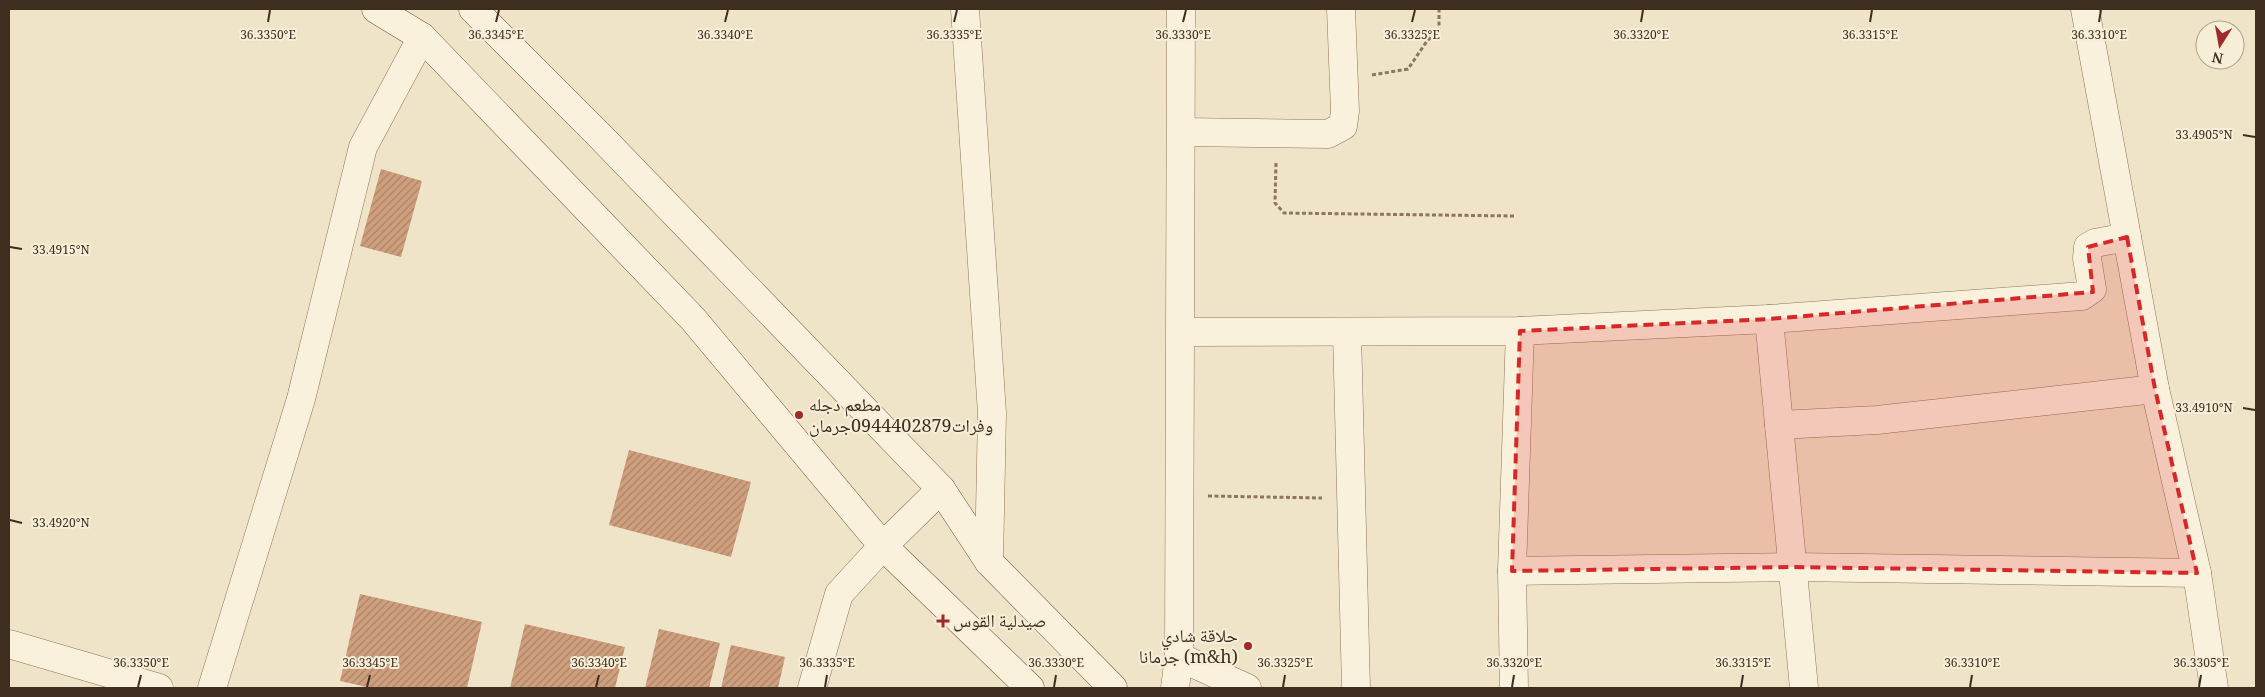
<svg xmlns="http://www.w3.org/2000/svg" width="2265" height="697" viewBox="0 0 2265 697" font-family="Georgia,'Noto Naskh Arabic',serif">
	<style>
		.building { fill: url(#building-hatch) }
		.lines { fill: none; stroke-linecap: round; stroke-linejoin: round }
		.street-casing { stroke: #8d765c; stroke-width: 29 }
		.secondary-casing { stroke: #6f573f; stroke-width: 29 }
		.path { stroke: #8d765c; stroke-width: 3; stroke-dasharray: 4 2.5; stroke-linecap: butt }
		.street { stroke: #faf1dc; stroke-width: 28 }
		.secondary { stroke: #faf1dc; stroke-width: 28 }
		.marked { fill: #d62828; fill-opacity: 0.2; stroke: #d62828; stroke-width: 4; stroke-dasharray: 10 6; stroke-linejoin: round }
		.ticks { fill: none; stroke: #3d2e20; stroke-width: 2 }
		.poi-dot { fill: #9e2a2b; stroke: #f7eed8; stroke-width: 2 }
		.labels { text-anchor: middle; stroke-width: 4; stroke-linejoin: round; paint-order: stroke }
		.poi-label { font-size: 18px; fill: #3d2e20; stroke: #f7eed8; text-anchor: start }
		.ticks-label { font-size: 12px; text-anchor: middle; fill: #3d2e20; stroke: #f7eed8; stroke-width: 4; stroke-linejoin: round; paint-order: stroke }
	</style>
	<defs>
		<pattern id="building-hatch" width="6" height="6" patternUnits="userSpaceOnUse" patternTransform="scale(1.25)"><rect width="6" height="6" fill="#cf9f7d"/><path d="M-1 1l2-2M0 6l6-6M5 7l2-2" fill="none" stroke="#a98266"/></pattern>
	</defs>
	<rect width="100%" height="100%" fill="#f0e4c8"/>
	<!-- building -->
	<g class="building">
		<path d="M 381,169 L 422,181 L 401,257 L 360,246 Z"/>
		<path d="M 629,450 L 751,482 L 731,557 L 609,525 Z"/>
		<path d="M 360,594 L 482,622 L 467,688 L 371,688 L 340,681 Z"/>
		<path d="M 525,624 L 625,647 L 615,688 L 510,688 Z"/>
		<path d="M 659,629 L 720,643 L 709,688 L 645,688 Z"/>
		<path d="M 731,645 L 785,657 L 778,688 L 721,688 Z"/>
	</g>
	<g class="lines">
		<defs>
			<g id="street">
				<path d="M 965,9 L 992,413 L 989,562"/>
				<path d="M 2085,9 L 2155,389 L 2197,573 L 2214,688"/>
				<path d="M 1182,132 L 1328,134 L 1343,126 L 1345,111 L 1341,9"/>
				<path d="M 1769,319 L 1804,688"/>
				<path d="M 1182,332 L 1520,331 L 1769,319 L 2082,296 L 2092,289 L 2087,258 L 2088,247 L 2095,243 L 2127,237"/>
				<path d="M 1347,332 L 1356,688"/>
				<path d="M 1779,425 L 1877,420 L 2155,389"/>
				<path d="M 1512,571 L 1793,567 L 2197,573"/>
				<path d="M 9,644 L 159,688"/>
				<path d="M 1179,657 L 1247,688"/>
				<path d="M 212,688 L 301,399 L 363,147 L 422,37"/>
				<path d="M 812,688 L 839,594 L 883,546"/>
				<path d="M 1175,688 L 1179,657 L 1181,9"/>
				<path d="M 1514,688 L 1512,571 L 1520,331"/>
			</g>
			<g id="secondary">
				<path d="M 376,9 L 422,37 L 693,319 L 883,546 L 1030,688"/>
				<path d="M 473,9 L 601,137 L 941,489 L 989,562 L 1113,688"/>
				<path d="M 883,546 L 941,489"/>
			</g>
		</defs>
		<!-- street casing -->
		<use href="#street" class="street-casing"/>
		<!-- secondary casing -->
		<use href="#secondary" class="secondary-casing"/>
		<!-- path -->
		<g class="path">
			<path d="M 1372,75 L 1408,69 L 1427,41 L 1439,30 L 1439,9"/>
			<path d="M 1276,163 L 1275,203 L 1284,213 L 1515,216"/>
			<path d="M 1208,496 L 1322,498"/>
		</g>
		<!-- street -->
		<use href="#street" class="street"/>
		<!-- secondary -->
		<use href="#secondary" class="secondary"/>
	</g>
	<!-- marked area -->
	<path class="marked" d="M 2127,237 L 2155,389 L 2197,573 L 1793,567 L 1512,571 L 1520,331 L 1769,319 L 2093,292 L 2088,247 Z"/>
	<!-- ticks -->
	<path class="ticks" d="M 268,22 L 270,10M 496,22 L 499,10M 725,22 L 728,10M 954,22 L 957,10M 1183,22 L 1186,10M 1412,22 L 1415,10M 1641,22 L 1643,10M 1870,22 L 1872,10M 2099,22 L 2101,10M 2243,135 L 2255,137M 10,247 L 22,249M 2243,408 L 2255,410M 10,520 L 22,523M 138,687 L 141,675M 367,687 L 370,675M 596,687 L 599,675M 825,687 L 827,675M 1054,687 L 1056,675M 1283,687 L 1285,675M 1512,687 L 1514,675M 1741,687 L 1743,675M 1970,687 L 1972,675M 2199,687 L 2201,675"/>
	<!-- markers -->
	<g class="poi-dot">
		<circle cx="799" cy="415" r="5"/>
		<path d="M940.5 613.5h5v5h5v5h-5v5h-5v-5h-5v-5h5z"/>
		<circle cx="1248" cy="646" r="5"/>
	</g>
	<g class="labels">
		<!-- poi labels -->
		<g class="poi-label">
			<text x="809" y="411">مطعم دجله<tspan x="809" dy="21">وفرات0944402879جرمان</tspan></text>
			<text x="953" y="627">صيدلية القوس</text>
			<text x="1238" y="642" text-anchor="end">حلاقة شادي<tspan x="1238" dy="21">جرمانا (m&amp;h)</tspan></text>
		</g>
	</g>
	<g class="ticks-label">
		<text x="268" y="39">36.3350°E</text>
		<text x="496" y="39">36.3345°E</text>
		<text x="725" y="39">36.3340°E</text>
		<text x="954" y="39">36.3335°E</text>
		<text x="1183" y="39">36.3330°E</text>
		<text x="1412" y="39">36.3325°E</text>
		<text x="1641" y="39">36.3320°E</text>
		<text x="1870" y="39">36.3315°E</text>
		<text x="2099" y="39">36.3310°E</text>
		<text x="2204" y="139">33.4905°N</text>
		<text x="61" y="254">33.4915°N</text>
		<text x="2204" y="412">33.4910°N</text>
		<text x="61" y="527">33.4920°N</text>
		<text x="141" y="667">36.3350°E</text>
		<text x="370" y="667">36.3345°E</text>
		<text x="599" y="667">36.3340°E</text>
		<text x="827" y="667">36.3335°E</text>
		<text x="1056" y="667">36.3330°E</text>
		<text x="1285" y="667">36.3325°E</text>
		<text x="1514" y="667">36.3320°E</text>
		<text x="1743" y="667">36.3315°E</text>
		<text x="1972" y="667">36.3310°E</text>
		<text x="2201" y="667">36.3305°E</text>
	</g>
	<!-- border -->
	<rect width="2265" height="697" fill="none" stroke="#3d2e20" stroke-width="20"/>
	<!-- north arrow -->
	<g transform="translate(2220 45) rotate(191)"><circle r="24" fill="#f7eed8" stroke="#ada18e"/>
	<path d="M0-4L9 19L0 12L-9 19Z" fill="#9e2a2b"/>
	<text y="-8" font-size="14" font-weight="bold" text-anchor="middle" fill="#3d2e20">N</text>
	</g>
</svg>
